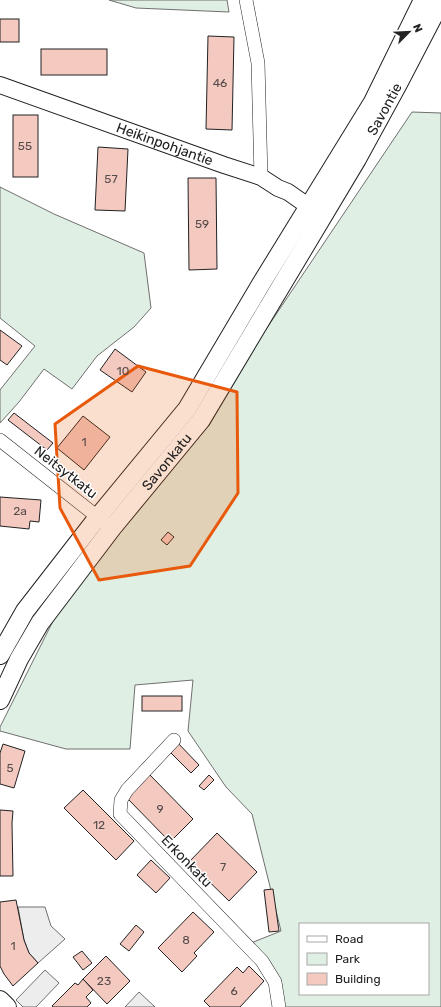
<svg xmlns="http://www.w3.org/2000/svg" width="441" height="1007" viewBox="0 0 441 1007" font-family="Rubik,sans-serif">
	<style>
		.green { fill: #e0efe3; stroke: #6f6f6f; fill-rule: evenodd }
		.parking { fill: #ededed; stroke: #6f6f6f }
		.building { fill: #f3c9c0; stroke: #222 }
		.lines { fill: none; stroke-linecap: round; stroke-linejoin: round }
		.minor-casing { stroke: #222; stroke-width: 14 }
		.tertiary-casing { stroke: #222; stroke-width: 18 }
		.secondary-casing { stroke: #222; stroke-width: 20 }
		.minor { stroke: #fff; stroke-width: 13 }
		.tertiary { stroke: #fff; stroke-width: 16 }
		.secondary { stroke: #fff; stroke-width: 18 }
		.marked { fill: #e8590c; fill-opacity: 0.2; stroke: #e8590c; stroke-width: 3; stroke-linejoin: round }
		.labels { text-anchor: middle; stroke-width: 3; stroke-linejoin: round; paint-order: stroke }
		.number-label { font-size: 12px; fill: #564c4a }
		.street-label { font-size: 14px; fill: #222; stroke: #fff }
	</style>
	<rect width="100%" height="100%" fill="#fff"/>
	<!-- green -->
	<g class="green">
		<path d="M 109,0 L 227,0 L 229,12 L 136,8 Z"/>
		<path d="M 412,112 L 441,113 L 441,1007 L 279,1007 L 275,982 L 246,945 L 281,931 L 252,814 L 226,787 L 188,731 L 193,680 L 135,685 L 130,749 L 66,749 L 0,731 L 0,727 L 54,619 L 98,558 L 209,425 L 244,362 ZM 300,924 L 428,924 L 428,994 L 300,994 Z"/>
		<path d="M 0,187 L 54,214 L 144,253 L 151,308 L 134,327 L 97,356 L 72,389 L 44,369 L 19,402 L 0,423 L 0,390 L 35,346 L 0,318 Z"/>
	</g>
	<!-- parking -->
	<g class="parking">
		<path d="M 18,907 L 45,907 L 51,926 L 65,939 L 38,963 L 29,953 L 24,940 Z"/>
		<path d="M 45,970 L 59,983 L 36,1007 L 23,1007 L 16,1000 Z"/>
		<path d="M 139,992 L 155,1007 L 125,1007 Z"/>
	</g>
	<!-- building -->
	<g class="building">
		<rect x="0" y="19" width="19" height="23"/>
		<path d="M 208,36 L 234,37 L 232,130 L 206,129 Z"/>
		<rect x="41" y="49" width="66" height="26"/>
		<rect x="13" y="115" width="25" height="62"/>
		<path d="M 98,147 L 128,149 L 125,211 L 95,210 Z"/>
		<path d="M 188,178 L 216,178 L 217,269 L 189,270 Z"/>
		<path d="M 0,330 L 22,346 L 7,365 L 0,360 Z"/>
		<path d="M 115,349 L 146,372 L 132,392 L 100,370 Z"/>
		<path d="M 14,413 L 53,443 L 47,450 L 8,420 Z"/>
		<path d="M 83,416 L 110,437 L 84,470 L 57,448 Z"/>
		<path d="M 0,497 L 41,500 L 39,522 L 30,521 L 29,529 L 0,526 Z"/>
		<path d="M 168,532 L 174,537 L 167,545 L 161,540 Z"/>
		<rect x="142" y="696" width="40" height="15"/>
		<path d="M 176,741 L 199,765 L 191,773 L 168,750 Z"/>
		<path d="M 3,744 L 25,751 L 14,788 L 0,784 L 0,753 Z"/>
		<path d="M 150,775 L 193,819 L 170,842 L 127,798 Z"/>
		<path d="M 209,775 L 214,780 L 204,790 L 199,786 Z"/>
		<path d="M 83,790 L 134,841 L 116,860 L 64,808 Z"/>
		<path d="M 0,810 L 13,811 L 12,823 L 13,876 L 0,876 Z"/>
		<path d="M 217,833 L 257,872 L 229,901 L 189,862 Z"/>
		<path d="M 151,860 L 170,878 L 156,893 L 137,875 Z"/>
		<path d="M 273,889 L 279,931 L 269,932 L 264,890 Z"/>
		<path d="M 16,900 L 24,940 L 29,953 L 38,963 L 13,986 L 4,974 L 0,966 L 0,902 Z"/>
		<path d="M 193,912 L 214,932 L 194,953 L 197,956 L 182,972 L 158,948 Z"/>
		<path d="M 136,925 L 144,932 L 129,951 L 120,944 Z"/>
		<path d="M 82,951 L 92,963 L 83,970 L 73,957 Z"/>
		<path d="M 106,956 L 130,981 L 107,1004 L 83,979 Z"/>
		<path d="M 249,966 L 264,981 L 240,1007 L 210,1007 L 204,1001 L 237,967 L 243,973 Z"/>
		<path d="M 83,979 L 93,990 L 86,997 L 91,1003 L 87,1007 L 53,1007 L 52,1006 L 75,983 L 78,985 Z"/>
	</g>
	<g class="lines">
		<defs>
			<g id="minor">
				<path d="M 246,0 L 258,63 L 261,177"/>
				<path d="M 0,440 L 104,522"/>
				<path d="M 174,740 L 127,790 L 121,800 L 120,814 L 262,961 L 275,982 L 279,1007"/>
			</g>
			<g id="tertiary">
				<path id="s1" d="M 0,85 L 224,165 L 261,177 L 278,188 L 288,192 L 318,213"/>
			</g>
			<g id="secondary">
				<path d="M 0,655 L 25,611 L 98,517 L 187,409 L 261,284 L 373,102 L 423,0"/>
				<path id="s2" d="M 0,700 L 19,659 L 40,623 L 112,528 L 201,420 L 357,159 L 398,84 L 437,9 L 440,0"/>
				<path d="M 0,1000 L 7,1007"/>
			</g>
		</defs>
		<!-- minor casing -->
		<use href="#minor" class="minor-casing"/>
		<!-- tertiary casing -->
		<use href="#tertiary" class="tertiary-casing"/>
		<!-- secondary casing -->
		<use href="#secondary" class="secondary-casing"/>
		<!-- minor -->
		<use href="#minor" class="minor"/>
		<!-- tertiary -->
		<use href="#tertiary" class="tertiary"/>
		<!-- secondary -->
		<use href="#secondary" class="secondary"/>
	</g>
	<!-- marked area -->
	<path class="marked" d="M 138,366 L 237,392 L 238,493 L 190,566 L 99,580 L 60,508 L 55,424 Z"/>
	<g class="labels">
		<!-- number labels -->
		<g class="number-label">
			<text x="220" y="87">46</text>
			<text x="25" y="150">55</text>
			<text x="111" y="183">57</text>
			<text x="202" y="228">59</text>
			<text x="123" y="375">10</text>
			<text x="84" y="446">1</text>
			<text x="20" y="515">2a</text>
			<text x="10" y="772">5</text>
			<text x="160" y="813">9</text>
			<text x="99" y="829">12</text>
			<text x="223" y="871">7</text>
			<text x="186" y="944">8</text>
			<text x="13" y="950">1</text>
			<text x="104" y="985">23</text>
			<text x="234" y="995">6</text>
		</g>
		<!-- street labels -->
		<g class="street-label">
			<text dy="5" stroke="none"><textPath href="#s2" startOffset="707">Savontie</textPath></text>
			<text dy="5" stroke="none"><textPath href="#s1" startOffset="175">Heikinpohjantie</textPath></text>
			<text dy="5" stroke="none"><textPath href="#s2" startOffset="292">Savonkatu</textPath></text>
			<text transform="translate(66 472) rotate(38)" y="5">Neitsytkatu</text>
			<text transform="translate(187 861) rotate(46)" y="5">Erkonkatu</text>
		</g>
	</g>
	<!-- legend -->
	<rect x="299" y="923" width="130" height="72" fill="#ffffff" stroke="#a7a7a7"/>
	<rect x="307" y="936" width="20" height="6" fill="#ffffff" stroke="#a7a7a7"/>
	<text x="335" y="943" font-size="12" fill="#222222">Road</text>
	<rect x="307" y="953" width="20" height="12" fill="#e0efe3" stroke="#a7a7a7"/>
	<text x="335" y="963" font-size="12" fill="#222222">Park</text>
	<rect x="307" y="973" width="20" height="12" fill="#f3c9c0" stroke="#a7a7a7"/>
	<text x="335" y="983" font-size="12" fill="#222222">Building</text>
	<!-- north arrow -->
	<g transform="translate(409 32) rotate(66)" stroke="#ffffff" stroke-width="3" paint-order="stroke">
	<path d="M0-3L7 15L0 10L-7 15Z" fill="#222222"/>
	<text y="-6" font-size="11" font-weight="bold" text-anchor="middle" fill="#222222">N</text>
	</g>
</svg>
